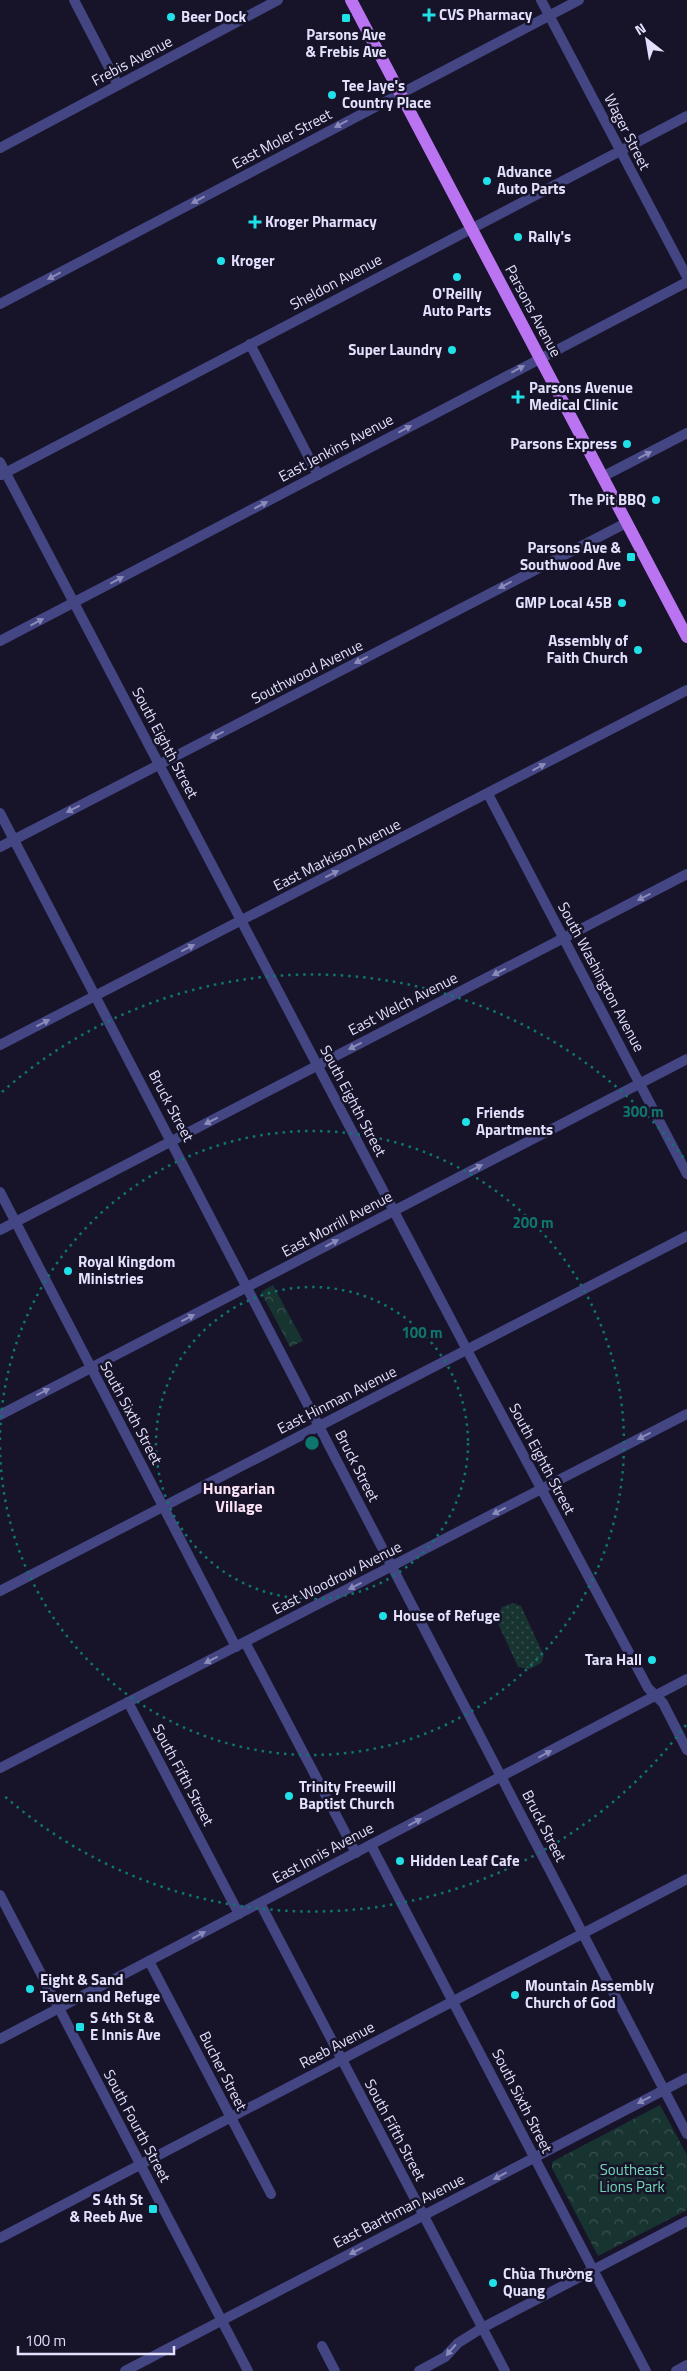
<svg xmlns="http://www.w3.org/2000/svg" width="687" height="2371" viewBox="0 0 687 2371" font-family="'Titillium Web',sans-serif">
	<style>
		.park { fill: url(#park-crowns) }
		.garden { fill: url(#garden-dots) }
		.lines { fill: none; stroke-linecap: round; stroke-linejoin: round }
		.street { stroke: #444684; stroke-width: 10 }
		.primary { stroke: #ba73f1; stroke-width: 12 }
		.oneway { fill: #8b8bba }
		.ring { fill: none; stroke: #0f766e; stroke-width: 2.5; stroke-dasharray: 2.5 5 }
		.poi-dot { fill: #20e0e8; stroke: #17142a; stroke-width: 2 }
		.labels { text-anchor: middle; stroke-width: 5; stroke-linejoin: round; paint-order: stroke }
		.poi-label { font-size: 15px; font-weight: bold; fill: #e2e0fc; stroke: #17142a; text-anchor: start }
		.street-label { font-size: 15px; fill: #e2e0fc; stroke: #17142a }
		.park-label { font-size: 15px; fill: #72d6b7; stroke: #17142a }
		.neighbourhood-label { font-size: 16px; font-weight: bold; fill: #fce2f4; stroke: #17142a }
		.centre { fill: #0f766e; stroke: #17142a; stroke-width: 2.5 }
		.ring-label { font-size: 15px; text-anchor: middle; font-weight: bold; fill: #0f766e; stroke: #17142a; stroke-width: 5; stroke-linejoin: round; paint-order: stroke }
	</style>
	<defs>
		<pattern id="park-crowns" width="20" height="18" patternUnits="userSpaceOnUse" patternTransform="scale(1.25)"><rect width="20" height="18" fill="#183431"/><path d="M2 6a3 3 0 1 1 6 0M12 15a3 3 0 1 1 6 0" fill="none" stroke="#395150"/></pattern>
		<pattern id="garden-dots" width="8" height="8" patternUnits="userSpaceOnUse" patternTransform="scale(1.25)"><rect width="8" height="8" fill="#183431"/><path d="M2 2h.1M6 6h.1" fill="none" stroke="#395150" stroke-width="1.8" stroke-linecap="round"/></pattern>
	</defs>
	<rect width="100%" height="100%" fill="#17142a"/>
	<!-- park -->
	<g class="park">
		<path d="M 273,1285 L 303,1341 L 290,1347 L 261,1292 Z"/>
		<path d="M 660,2105 L 687,2155 L 687,2210 L 598,2256 L 552,2168 L 552,2162 Z"/>
	</g>
	<!-- garden -->
	<path class="garden" d="M 513,1603 L 521,1606 L 544,1656 L 541,1663 L 530,1669 L 518,1667 L 496,1619 L 502,1607 Z"/>
	<g class="lines">
		<!-- street -->
		<g class="street">
			<path d="M 74,0 L 118,85"/>
			<path d="M 541,0 L 687,277"/>
			<path d="M 0,148 L 278,0"/>
			<path d="M 0,304 L 579,0"/>
			<path d="M 250,344 L 318,475"/>
			<path d="M 0,462 L 467,1350 L 648,1688 L 663,1703 L 687,1750"/>
			<path d="M 1,475 L 687,116"/>
			<path d="M 602,477 L 687,433"/>
			<path d="M 0,641 L 687,282"/>
			<path d="M 488,794 L 687,1174"/>
			<path d="M 0,813 L 687,2134"/>
			<path d="M 0,847 L 626,523"/>
			<path d="M 0,1045 L 687,690"/>
			<path d="M 0,1192 L 236,1647"/>
			<path d="M 0,1230 L 687,874"/>
			<path d="M 0,1415 L 687,1059"/>
			<path d="M 0,1591 L 687,1236"/>
			<path d="M 245,1642 L 356,1853"/>
			<path d="M 128,1702 L 239,1914"/>
			<path d="M 0,1768 L 687,1414"/>
			<path d="M 371,1845 L 646,2371"/>
			<path d="M 0,1895 L 248,2371"/>
			<path d="M 260,1903 L 505,2371"/>
			<path d="M 149,1961 L 271,2194"/>
			<path d="M 0,2039 L 687,1679"/>
			<path d="M 0,2238 L 687,1879"/>
			<path d="M 322,2346 L 335,2371"/>
			<path d="M 125,2371 L 687,2078"/>
			<path d="M 419,2371 L 445,2357 L 458,2343 L 482,2328 L 687,2221"/>
			<path d="M 676,2371 L 687,2365"/>
		</g>
		<!-- primary -->
		<path class="primary" d="M 351,0 L 687,637"/>
	</g>
	<!-- one-way arrows -->
	<defs><path id="oneway-solid" d="M-6-.8H1V-3.2L6.5 0L1 3.2V.8H-6Z" transform="scale(1.25)"/></defs>
	<g class="oneway">
		<use href="#oneway-solid" transform="translate(341 124) rotate(152)"/>
		<use href="#oneway-solid" transform="translate(198 200) rotate(152)"/>
		<use href="#oneway-solid" transform="translate(54 276) rotate(152)"/>
		<use href="#oneway-solid" transform="translate(518 369) rotate(-28)"/>
		<use href="#oneway-solid" transform="translate(405 429) rotate(-28)"/>
		<use href="#oneway-solid" transform="translate(645 455) rotate(-27)"/>
		<use href="#oneway-solid" transform="translate(261 505) rotate(-28)"/>
		<use href="#oneway-solid" transform="translate(117 580) rotate(-28)"/>
		<use href="#oneway-solid" transform="translate(505 585) rotate(152)"/>
		<use href="#oneway-solid" transform="translate(37 622) rotate(-28)"/>
		<use href="#oneway-solid" transform="translate(361 660) rotate(153)"/>
		<use href="#oneway-solid" transform="translate(217 735) rotate(153)"/>
		<use href="#oneway-solid" transform="translate(539 767) rotate(-28)"/>
		<use href="#oneway-solid" transform="translate(73 809) rotate(153)"/>
		<use href="#oneway-solid" transform="translate(332 874) rotate(-27)"/>
		<use href="#oneway-solid" transform="translate(644 897) rotate(153)"/>
		<use href="#oneway-solid" transform="translate(188 948) rotate(-27)"/>
		<use href="#oneway-solid" transform="translate(499 972) rotate(153)"/>
		<use href="#oneway-solid" transform="translate(43 1023) rotate(-27)"/>
		<use href="#oneway-solid" transform="translate(355 1046) rotate(153)"/>
		<use href="#oneway-solid" transform="translate(211 1121) rotate(153)"/>
		<use href="#oneway-solid" transform="translate(476 1168) rotate(-27)"/>
		<use href="#oneway-solid" transform="translate(332 1243) rotate(-28)"/>
		<use href="#oneway-solid" transform="translate(188 1318) rotate(-27)"/>
		<use href="#oneway-solid" transform="translate(43 1392) rotate(-27)"/>
		<use href="#oneway-solid" transform="translate(644 1436) rotate(153)"/>
		<use href="#oneway-solid" transform="translate(499 1511) rotate(153)"/>
		<use href="#oneway-solid" transform="translate(355 1586) rotate(153)"/>
		<use href="#oneway-solid" transform="translate(211 1660) rotate(153)"/>
		<use href="#oneway-solid" transform="translate(545 1754) rotate(-28)"/>
		<use href="#oneway-solid" transform="translate(415 1822) rotate(-28)"/>
		<use href="#oneway-solid" transform="translate(199 1935) rotate(-28)"/>
		<use href="#oneway-solid" transform="translate(644 2100) rotate(153)"/>
		<use href="#oneway-solid" transform="translate(500 2176) rotate(152)"/>
		<use href="#oneway-solid" transform="translate(356 2251) rotate(153)"/>
		<use href="#oneway-solid" transform="translate(451 2350) rotate(131)"/>
	</g>
	<!-- distance rings -->
	<g class="ring">
		<circle cx="312" cy="1443" r="156"/>
		<path d="M0 1440A312 312 0 1 1 0 1446"/>
		<path d="M686 1725A468 468 0 0 1 2 1794M2 1092A468 468 0 0 1 686 1161"/>
	</g>
	<!-- markers -->
	<g class="poi-dot">
		<path d="M426.5 7.5h5v5h5v5h-5v5h-5v-5h-5v-5h5z"/>
		<circle cx="171" cy="17" r="5"/>
		<rect x="341" y="13" width="10" height="10" rx="2.5"/>
		<circle cx="332" cy="95" r="5"/>
		<circle cx="487" cy="181" r="5"/>
		<path d="M252.5 214.5h5v5h5v5h-5v5h-5v-5h-5v-5h5z"/>
		<circle cx="518" cy="237" r="5"/>
		<circle cx="221" cy="261" r="5"/>
		<circle cx="457" cy="277" r="5"/>
		<circle cx="452" cy="350" r="5"/>
		<path d="M515.5 389.5h5v5h5v5h-5v5h-5v-5h-5v-5h5z"/>
		<circle cx="627" cy="444" r="5"/>
		<circle cx="656" cy="500" r="5"/>
		<rect x="626" y="552" width="10" height="10" rx="2.5"/>
		<circle cx="622" cy="603" r="5"/>
		<circle cx="638" cy="650" r="5"/>
		<circle cx="466" cy="1122" r="5"/>
		<circle cx="68" cy="1271" r="5"/>
		<circle cx="383" cy="1616" r="5"/>
		<circle cx="652" cy="1660" r="5"/>
		<circle cx="289" cy="1796" r="5"/>
		<circle cx="400" cy="1861" r="5"/>
		<circle cx="30" cy="1989" r="5"/>
		<circle cx="515" cy="1995" r="5"/>
		<rect x="75" y="2022" width="10" height="10" rx="2.5"/>
		<rect x="148" y="2204" width="10" height="10" rx="2.5"/>
		<circle cx="493" cy="2283" r="5"/>
	</g>
	<g class="labels">
		<!-- poi labels -->
		<g class="poi-label">
			<text x="439" y="20">CVS Pharmacy</text>
			<text x="181" y="22">Beer Dock</text>
			<text x="346" y="40" text-anchor="middle">Parsons Ave<tspan x="346" dy="17">&amp; Frebis Ave</tspan></text>
			<text x="342" y="91">Tee Jaye's<tspan x="342" dy="17">Country Place</tspan></text>
			<text x="497" y="177">Advance<tspan x="497" dy="17">Auto Parts</tspan></text>
			<text x="265" y="227">Kroger Pharmacy</text>
			<text x="528" y="242">Rally's</text>
			<text x="231" y="266">Kroger</text>
			<text x="457" y="299" text-anchor="middle">O'Reilly<tspan x="457" dy="17">Auto Parts</tspan></text>
			<text x="442" y="355" text-anchor="end">Super Laundry</text>
			<text x="529" y="393">Parsons Avenue<tspan x="529" dy="17">Medical Clinic</tspan></text>
			<text x="617" y="449" text-anchor="end">Parsons Express</text>
			<text x="646" y="505" text-anchor="end">The Pit BBQ</text>
			<text x="621" y="553" text-anchor="end">Parsons Ave &amp;<tspan x="621" dy="17">Southwood Ave</tspan></text>
			<text x="612" y="608" text-anchor="end">GMP Local 45B</text>
			<text x="628" y="646" text-anchor="end">Assembly of<tspan x="628" dy="17">Faith Church</tspan></text>
			<text x="476" y="1118">Friends<tspan x="476" dy="17">Apartments</tspan></text>
			<text x="78" y="1267">Royal Kingdom<tspan x="78" dy="17">Ministries</tspan></text>
			<text x="393" y="1621">House of Refuge</text>
			<text x="642" y="1665" text-anchor="end">Tara Hall</text>
			<text x="299" y="1792">Trinity Freewill<tspan x="299" dy="17">Baptist Church</tspan></text>
			<text x="410" y="1866">Hidden Leaf Cafe</text>
			<text x="40" y="1985">Eight &amp; Sand<tspan x="40" dy="17">Tavern and Refuge</tspan></text>
			<text x="525" y="1991">Mountain Assembly<tspan x="525" dy="17">Church of God</tspan></text>
			<text x="90" y="2023">S 4th St &amp;<tspan x="90" dy="17">E Innis Ave</tspan></text>
			<text x="143" y="2205" text-anchor="end">S 4th St<tspan x="143" dy="17">&amp; Reeb Ave</tspan></text>
			<text x="503" y="2279">Chùa Thường<tspan x="503" dy="17">Quang</tspan></text>
		</g>
		<!-- street labels -->
		<g class="street-label">
			<text transform="translate(132 61) rotate(-28)" y="5">Frebis Avenue</text>
			<text transform="translate(627 132) rotate(63)" y="5">Wager Street</text>
			<text transform="translate(282 139) rotate(-28)" y="5">East Moler Street</text>
			<text transform="translate(336 282) rotate(-28)" y="5">Sheldon Avenue</text>
			<text transform="translate(533 311) rotate(62)" y="5">Parsons Avenue</text>
			<text transform="translate(336 448) rotate(-28)" y="5">East Jenkins Avenue</text>
			<text transform="translate(307 672) rotate(-27)" y="5">Southwood Avenue</text>
			<text transform="translate(165 743) rotate(62)" y="5">South Eighth Street</text>
			<text transform="translate(337 855) rotate(-27)" y="5">East Markison Avenue</text>
			<text transform="translate(601 977) rotate(62)" y="5">South Washington Avenue</text>
			<text transform="translate(403 1004) rotate(-27)" y="5">East Welch Avenue</text>
			<text transform="translate(353 1101) rotate(62)" y="5">South Eighth Street</text>
			<text transform="translate(171 1106) rotate(62)" y="5">Bruck Street</text>
			<text transform="translate(337 1224) rotate(-28)" y="5">East Morrill Avenue</text>
			<text transform="translate(337 1400) rotate(-27)" y="5">East Hinman Avenue</text>
			<text transform="translate(131 1413) rotate(62)" y="5">South Sixth Street</text>
			<text transform="translate(542 1459) rotate(62)" y="5">South Eighth Street</text>
			<text transform="translate(357 1466) rotate(63)" y="5">Bruck Street</text>
			<text transform="translate(337 1578) rotate(-27)" y="5">East Woodrow Avenue</text>
			<text transform="translate(183 1775) rotate(62)" y="5">South Fifth Street</text>
			<text transform="translate(544 1826) rotate(63)" y="5">Bruck Street</text>
			<text transform="translate(323 1853) rotate(-28)" y="5">East Innis Avenue</text>
			<text transform="translate(337 2045) rotate(-28)" y="5">Reeb Avenue</text>
			<text transform="translate(223 2071) rotate(63)" y="5">Bucher Street</text>
			<text transform="translate(522 2101) rotate(63)" y="5">South Sixth Street</text>
			<text transform="translate(137 2126) rotate(62)" y="5">South Fourth Street</text>
			<text transform="translate(395 2130) rotate(62)" y="5">South Fifth Street</text>
			<text transform="translate(399 2211) rotate(-27)" y="5">East Barthman Avenue</text>
		</g>
		<!-- park labels -->
		<g class="park-label">
			<text x="632" y="2175">Southeast<tspan x="632" dy="17">Lions Park</tspan></text>
		</g>
		<!-- neighbourhood labels -->
		<g class="neighbourhood-label">
			<text x="239" y="1494">Hungarian<tspan x="239" dy="18">Village</tspan></text>
		</g>
	</g>
	<circle cx="312" cy="1443" r="8" class="centre"/>
	<g class="ring-label">
		<text x="643" y="1117">300 m</text>
		<text x="533" y="1228">200 m</text>
		<text x="422" y="1338">100 m</text>
	</g>
	<!-- north arrow -->
	<g transform="translate(647 40) rotate(329)" stroke="#17142a" stroke-width="4" paint-order="stroke">
	<path d="M0-4L9 19L0 12L-9 19Z" fill="#e2e0fc"/>
	<text y="-8" font-size="14" font-weight="bold" text-anchor="middle" fill="#e2e0fc">N</text>
	</g>
	<!-- scale -->
	<path d="M18 2346v8h156v-8" fill="none" stroke="#e2e0fc" stroke-width="2.5"/>
	<text x="25" y="2346" font-size="15" fill="#e2e0fc" stroke="#17142a" stroke-width="4" paint-order="stroke">100 m</text>
</svg>
